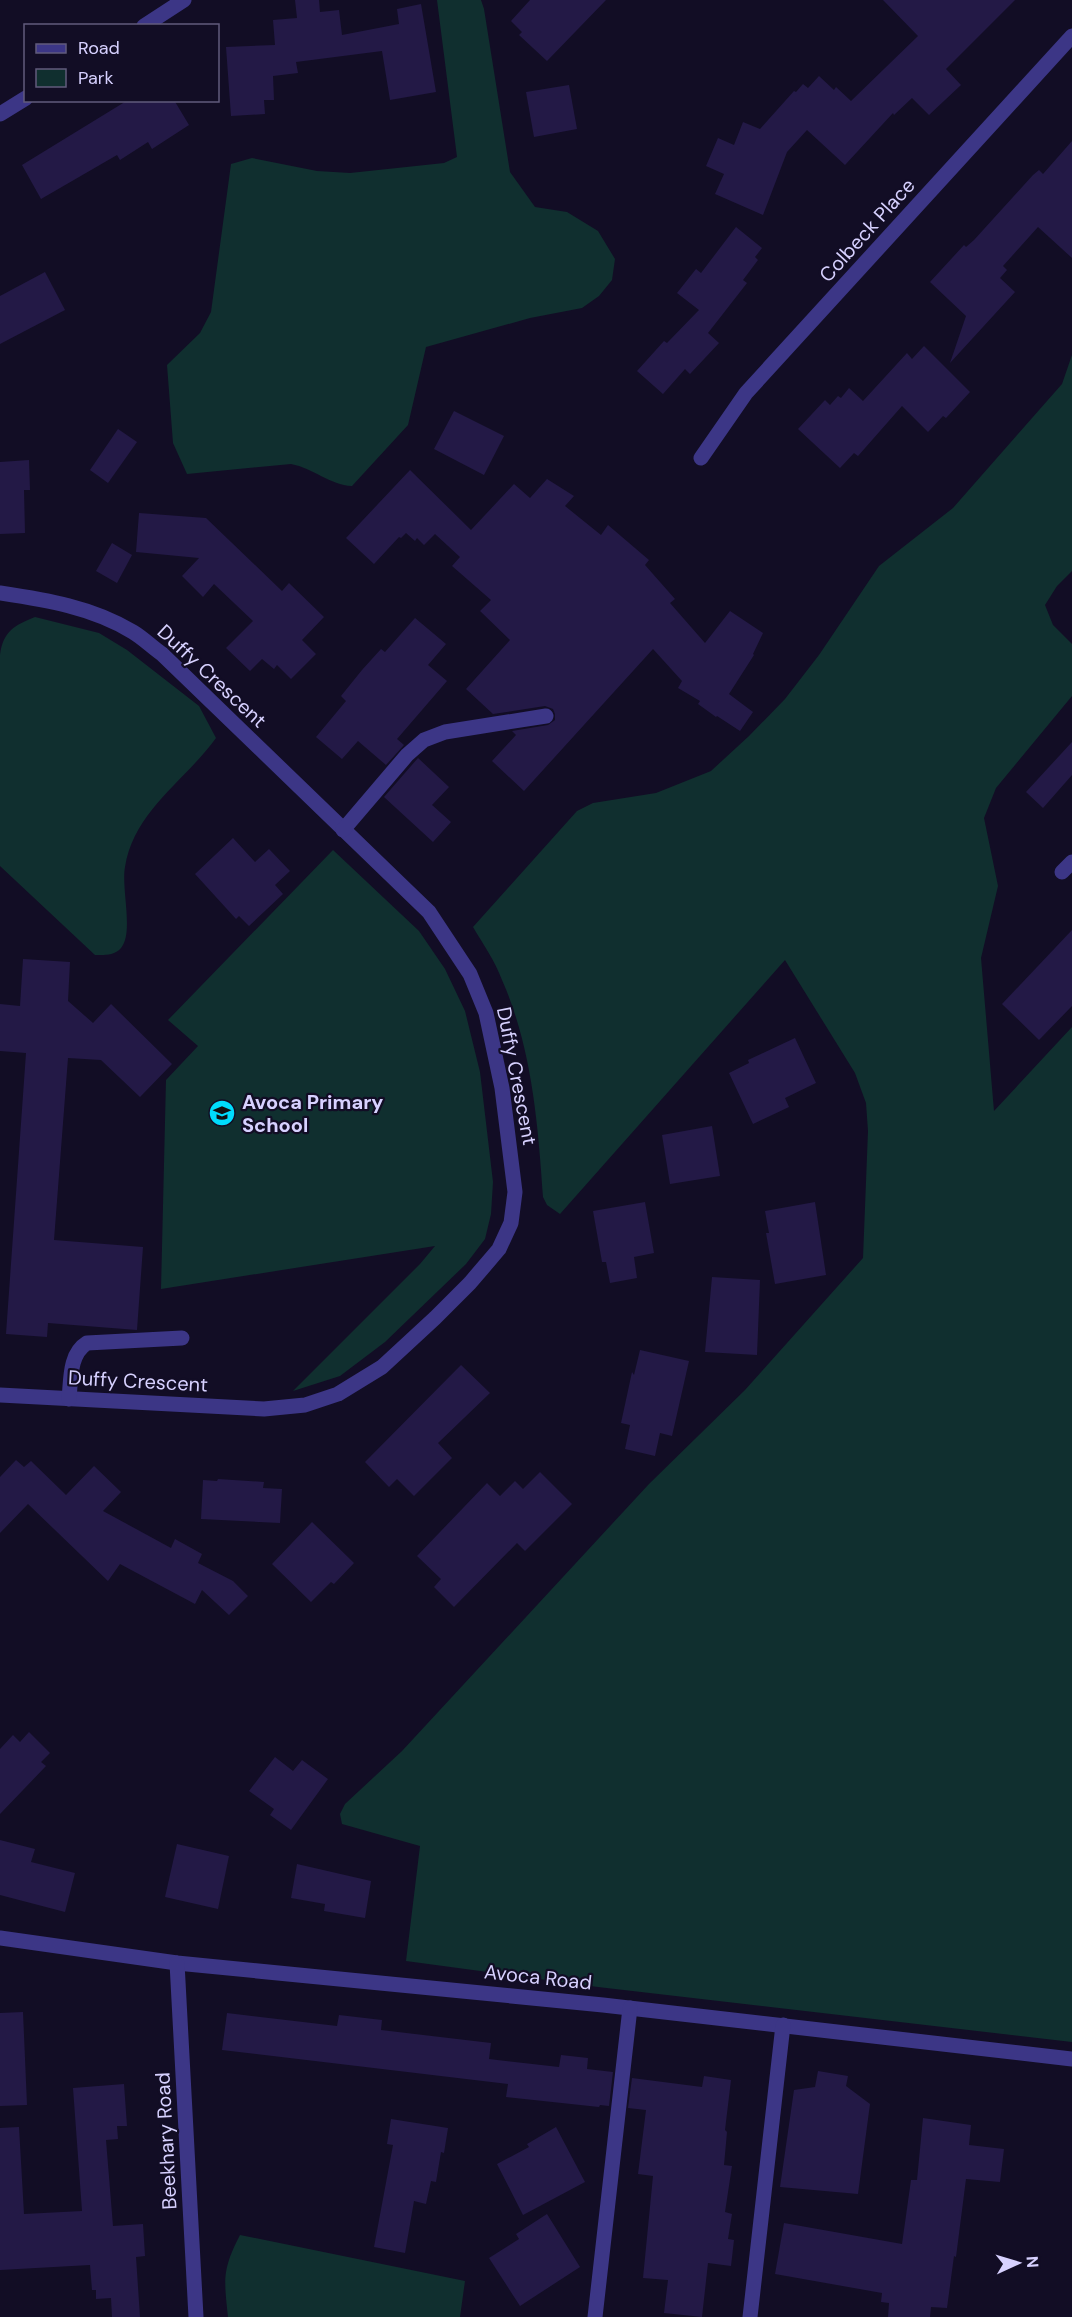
<svg xmlns="http://www.w3.org/2000/svg" width="1072" height="2317" viewBox="0 0 1072 2317" font-family="'DM Sans',sans-serif">
	<style>
		.green { fill: #102f2f }
		.building { fill: #231946 }
		.lines { fill: none; stroke-linecap: round; stroke-linejoin: round }
		.minor { stroke: #3c3686; stroke-width: 15 }
		.labels { text-anchor: middle; stroke-width: 4.5; stroke-linejoin: round; paint-order: stroke }
		.street-label { font-size: 20px; fill: #d7d1ff; stroke: #120d25 }
		.poi-label { font-size: 20px; font-weight: bold; fill: #d7d1ff; stroke: #120d25; text-anchor: start }
	</style>
	<rect width="100%" height="100%" fill="#120d25"/>
	<!-- green -->
	<g class="green">
		<path d="M 437,0 L 481,0 L 484,9 L 510,172 L 535,207 L 567,212 L 598,231 L 615,259 L 612,280 L 599,296 L 582,308 L 530,318 L 426,347 L 408,425 L 352,486 C 330,485 313,468 291,464 L 187,474 L 173,443 L 167,365 L 200,333 L 211,312 L 231,164 L 252,158 L 317,171 L 350,173 L 444,163 L 457,157 Z"/>
		<path d="M 1072,355 L 1072,571 L 1057,586 L 1045,605 L 1053,625 L 1072,644 L 1072,696 L 996,788 L 984,818 L 998,886 L 981,958 L 994,1111 L 1072,1027 L 1072,2042 L 598,1987 L 406,1961 L 420,1846 L 342,1824 L 340,1814 L 345,1804 L 402,1751 L 649,1484 L 745,1390 L 863,1258 L 868,1131 L 866,1103 L 855,1073 L 785,960 L 560,1214 L 547,1205 L 543,1197 C 538,1124 532,1048 502,980 C 495,961 483,944 473,927 L 577,811 L 593,803 L 656,793 L 711,771 L 749,736 L 785,699 L 819,655 L 879,566 L 953,508 L 1062,384 Z"/>
		<path d="M 35,617 L 99,633 L 127,650 L 199,706 L 216,738 C 185,781 134,811 125,867 C 121,888 134,933 121,948 C 114,956 104,955 95,955 L 0,866 L 0,655 C 3,631 15,625 35,617 Z"/>
		<path d="M 333,850 L 419,931 L 445,969 L 465,1011 L 480,1072 L 493,1182 L 491,1214 L 485,1239 L 466,1264 L 385,1342 L 340,1376 L 293,1391 L 420,1264 L 435,1246 L 161,1289 L 166,1080 L 198,1046 L 168,1020 Z"/>
		<path d="M 240,2235 L 465,2281 L 460,2317 L 228,2317 C 224,2279 222,2270 240,2235 Z"/>
	</g>
	<!-- building -->
	<g class="building">
		<path d="M 295,0 L 319,0 L 320,12 L 339,10 L 342,35 L 399,24 L 397,9 L 421,4 L 436,92 L 390,100 L 382,51 L 296,62 L 298,73 L 273,76 L 274,100 L 264,100 L 265,114 L 231,116 L 226,47 L 275,45 L 273,20 L 297,18 Z"/>
		<path d="M 530,0 L 606,0 L 547,61 L 519,35 L 522,32 L 511,21 Z"/>
		<path d="M 883,0 L 1015,0 L 946,69 L 961,85 L 929,115 L 912,98 L 894,115 L 893,113 L 845,165 L 807,130 L 787,152 L 763,215 L 715,194 L 724,174 L 706,166 L 718,138 L 734,145 L 743,122 L 760,129 L 794,91 L 796,92 L 803,84 L 808,88 L 819,76 L 834,90 L 836,87 L 851,101 L 918,36 Z"/>
		<path d="M 569,85 L 577,129 L 534,137 L 526,92 Z"/>
		<path d="M 128,100 L 174,100 L 189,125 L 152,149 L 148,142 L 120,160 L 117,155 L 41,199 L 22,165 Z"/>
		<path d="M 1072,141 L 1072,258 L 1038,227 L 1003,266 L 1007,270 L 1000,278 L 1015,292 L 950,363 L 966,316 L 930,282 L 964,245 L 966,247 L 974,240 L 1033,175 L 1039,170 L 1043,174 Z"/>
		<path d="M 736,227 L 762,248 L 755,257 L 758,260 L 743,280 L 747,283 L 708,333 L 719,343 L 690,374 L 685,369 L 663,394 L 637,371 L 664,341 L 667,343 L 699,310 L 677,293 L 696,269 L 701,273 Z"/>
		<path d="M 45,272 L 65,310 L 0,344 L 0,296 Z"/>
		<path d="M 924,346 L 970,392 L 946,418 L 943,416 L 928,432 L 902,406 L 858,456 L 854,453 L 840,468 L 798,429 L 825,400 L 830,405 L 838,396 L 841,398 L 849,388 L 863,401 L 907,353 L 912,359 Z"/>
		<path d="M 454,411 L 504,436 L 484,475 L 434,449 Z"/>
		<path d="M 118,429 L 137,442 L 108,483 L 90,470 Z"/>
		<path d="M 29,460 L 30,490 L 24,490 L 25,533 L 0,534 L 0,462 Z"/>
		<path d="M 410,470 L 471,530 L 514,484 L 530,498 L 547,479 L 574,496 L 565,506 L 601,535 L 608,525 L 649,560 L 645,565 L 675,599 L 670,603 L 705,643 L 730,611 L 763,633 L 753,654 L 754,655 L 729,694 L 753,712 L 740,731 L 717,716 L 716,717 L 698,704 L 700,701 L 678,688 L 682,681 L 653,649 L 524,791 L 492,761 L 516,735 L 512,731 L 548,725 L 555,720 L 555,714 L 553,709 L 545,706 L 493,714 L 466,689 L 510,640 L 480,611 L 491,600 L 452,566 L 460,557 L 435,534 L 424,545 L 417,538 L 415,541 L 406,533 L 401,538 L 399,537 L 374,564 L 346,538 Z"/>
		<path d="M 139,513 L 206,518 L 282,591 L 289,583 L 324,617 L 302,640 L 316,654 L 291,679 L 277,665 L 274,669 L 262,659 L 250,671 L 226,648 L 253,621 L 214,584 L 203,597 L 182,576 L 199,558 L 136,552 Z"/>
		<path d="M 112,543 L 132,555 L 117,583 L 96,571 Z"/>
		<path d="M 415,618 L 446,644 L 428,665 L 447,681 L 397,739 L 404,745 L 386,765 L 358,741 L 342,759 L 316,737 L 346,701 L 341,696 L 362,670 L 381,649 L 385,652 Z"/>
		<path d="M 1072,742 L 1072,775 L 1043,808 L 1026,792 Z"/>
		<path d="M 418,758 L 449,787 L 432,805 L 451,822 L 433,842 L 384,797 Z"/>
		<path d="M 233,838 L 255,862 L 269,849 L 290,871 L 275,885 L 283,894 L 249,926 L 239,916 L 236,919 L 195,874 Z"/>
		<path d="M 1072,930 L 1072,1006 L 1039,1040 L 1002,1004 Z"/>
		<path d="M 23,959 L 70,962 L 68,1001 L 93,1023 L 111,1004 L 172,1064 L 140,1097 L 101,1060 L 68,1058 L 54,1240 L 143,1247 L 137,1330 L 48,1323 L 47,1337 L 6,1334 L 26,1053 L 0,1051 L 0,1004 L 20,1006 Z"/>
		<path d="M 795,1038 L 816,1083 L 785,1098 L 789,1107 L 753,1124 L 729,1073 L 749,1063 L 748,1060 Z"/>
		<path d="M 712,1126 L 720,1176 L 670,1184 L 662,1135 Z"/>
		<path d="M 645,1202 L 654,1253 L 634,1257 L 637,1278 L 610,1283 L 606,1262 L 602,1262 L 593,1211 Z"/>
		<path d="M 815,1202 L 826,1275 L 775,1284 L 766,1233 L 769,1233 L 765,1211 Z"/>
		<path d="M 712,1277 L 760,1280 L 757,1355 L 705,1352 Z"/>
		<path d="M 640,1350 L 689,1361 L 672,1436 L 660,1433 L 655,1456 L 625,1449 L 630,1425 L 621,1423 L 632,1372 L 634,1375 Z"/>
		<path d="M 461,1365 L 490,1393 L 438,1443 L 452,1458 L 414,1496 L 397,1479 L 389,1487 L 365,1462 Z"/>
		<path d="M 16,1460 L 24,1467 L 31,1461 L 66,1495 L 94,1466 L 121,1492 L 103,1511 L 171,1548 L 175,1539 L 202,1554 L 198,1563 L 233,1581 L 248,1596 L 229,1615 L 202,1590 L 195,1604 L 120,1564 L 108,1581 L 28,1504 L 0,1533 L 0,1477 Z"/>
		<path d="M 540,1472 L 572,1504 L 525,1551 L 517,1543 L 454,1607 L 434,1587 L 441,1579 L 417,1556 L 487,1483 L 500,1496 L 515,1481 L 523,1489 Z"/>
		<path d="M 218,1479 L 264,1482 L 263,1488 L 282,1489 L 280,1523 L 201,1519 L 203,1480 L 217,1481 Z"/>
		<path d="M 312,1522 L 354,1563 L 334,1584 L 331,1582 L 311,1602 L 272,1564 Z"/>
		<path d="M 29,1732 L 50,1753 L 41,1762 L 46,1766 L 0,1814 L 0,1749 L 13,1735 L 20,1742 Z"/>
		<path d="M 275,1757 L 293,1771 L 302,1760 L 328,1779 L 291,1830 L 270,1815 L 274,1809 L 249,1791 Z"/>
		<path d="M 0,1840 L 35,1849 L 31,1862 L 75,1873 L 65,1912 L 0,1895 Z"/>
		<path d="M 177,1844 L 229,1856 L 218,1909 L 165,1897 Z"/>
		<path d="M 297,1864 L 371,1881 L 365,1918 L 324,1911 L 325,1904 L 291,1898 Z"/>
		<path d="M 23,2012 L 27,2105 L 0,2106 L 0,2013 Z"/>
		<path d="M 227,2013 L 337,2026 L 339,2015 L 382,2020 L 381,2030 L 491,2043 L 489,2059 L 559,2067 L 561,2055 L 588,2058 L 587,2069 L 613,2072 L 609,2106 L 600,2105 L 599,2107 L 506,2097 L 508,2084 L 222,2050 Z"/>
		<path d="M 818,2071 L 848,2076 L 846,2086 L 870,2104 L 858,2194 L 780,2187 L 794,2090 L 815,2087 Z"/>
		<path d="M 704,2076 L 731,2080 L 725,2130 L 727,2132 L 724,2165 L 732,2166 L 725,2212 L 732,2214 L 728,2239 L 734,2240 L 731,2266 L 708,2263 L 702,2317 L 664,2313 L 668,2280 L 643,2278 L 653,2176 L 638,2174 L 646,2110 L 628,2108 L 632,2078 L 702,2087 Z"/>
		<path d="M 124,2084 L 127,2126 L 117,2126 L 118,2139 L 106,2140 L 113,2226 L 143,2224 L 145,2256 L 136,2257 L 140,2317 L 112,2317 L 111,2298 L 96,2299 L 96,2290 L 92,2290 L 90,2265 L 0,2270 L 0,2128 L 19,2127 L 24,2214 L 82,2211 L 73,2088 Z"/>
		<path d="M 923,2118 L 971,2125 L 969,2145 L 1004,2149 L 1000,2182 L 966,2179 L 956,2257 L 954,2256 L 947,2308 L 931,2307 L 930,2317 L 888,2317 L 889,2303 L 881,2302 L 882,2293 L 775,2274 L 784,2223 L 902,2244 L 911,2180 L 917,2180 Z"/>
		<path d="M 391,2119 L 448,2128 L 444,2153 L 441,2152 L 436,2182 L 431,2181 L 426,2204 L 414,2201 L 405,2253 L 374,2247 L 393,2145 L 387,2144 Z"/>
		<path d="M 556,2127 L 585,2182 L 523,2215 L 497,2164 L 529,2147 L 527,2144 Z"/>
		<path d="M 547,2214 L 580,2267 L 520,2306 L 489,2258 L 519,2239 L 516,2234 Z"/>
	</g>
	<g class="lines">
		<!-- minor -->
		<g class="minor">
			<path d="M 144,26 L 184,0"/>
			<path d="M 0,114 L 26,98"/>
			<path d="M 701,458 L 746,393 L 1072,36"/>
			<path d="M 0,593 C 46,600 92,607 133,632 C 143,638 152,647 162,654 L 429,912 L 470,974 L 486,1013 L 502,1088 L 515,1192 L 511,1223 L 499,1249 L 470,1283 L 435,1318 L 382,1367 L 338,1394 L 305,1405 L 264,1409 L 0,1395"/>
			<path d="M 343,830 L 407,755 L 424,740 L 445,732 L 546,716"/>
			<path d="M 1062,872 L 1072,862"/>
			<path d="M 69,1399 C 71,1380 69,1354 87,1343 L 182,1338"/>
			<path d="M 0,1938 L 177,1963 L 603,2005 L 1072,2059"/>
			<path d="M 177,1963 L 196,2317"/>
			<path d="M 595,2317 L 630,2008"/>
			<path d="M 750,2317 L 783,2025"/>
		</g>
	</g>
	<!-- icons -->
	<defs>
		<symbol id="school-disc" viewBox="-11 -11 22 22"><circle r="9.5" fill="#00dcfc" stroke="#120d25"/><path d="M0-5L7-2L0 1L-7-2ZM-4 1L0 2.5L4 1V4Q0 6-4 4Z" fill="#111"/></symbol>
	</defs>
	<g fill-rule="evenodd">
		<use href="#school-disc" x="207" y="1098" width="30" height="30"/>
	</g>
	<g class="labels">
		<!-- street labels -->
		<g class="street-label">
			<text transform="translate(867 230) rotate(-48)" y="7">Colbeck Place</text>
			<text transform="translate(212 676) rotate(43)" y="7">Duffy Crescent</text>
			<text transform="translate(517 1076) rotate(79)" y="7">Duffy Crescent</text>
			<text transform="translate(138 1381) rotate(3)" y="7">Duffy Crescent</text>
			<text transform="translate(538 1977) rotate(6)" y="7">Avoca Road</text>
			<text transform="translate(166 2141) rotate(-93)" y="7">Beekhary Road</text>
		</g>
		<!-- poi labels -->
		<g class="poi-label">
			<text x="242" y="1109">Avoca Primary<tspan x="242" dy="23">School</tspan></text>
		</g>
	</g>
	<!-- legend -->
	<rect x="24" y="24" width="195" height="78" fill="#120d25" stroke="#615b7c" stroke-width="1.5"/>
	<rect x="36" y="44" width="30" height="9" fill="#3c3686" stroke="#615b7c" stroke-width="1.5"/>
	<text x="78" y="54" font-size="18" fill="#d7d1ff">Road</text>
	<rect x="36" y="69" width="30" height="18" fill="#102f2f" stroke="#615b7c" stroke-width="1.5"/>
	<text x="78" y="84" font-size="18" fill="#d7d1ff">Park</text>
	<!-- north arrow -->
	<g transform="translate(1018 2263) rotate(86)" stroke="#120d25" stroke-width="4.5" paint-order="stroke">
	<path d="M0-4.5L10 22L0 15L-10 22Z" fill="#d7d1ff"/>
	<text y="-9" font-size="16" font-weight="bold" text-anchor="middle" fill="#d7d1ff">N</text>
	</g>
</svg>
